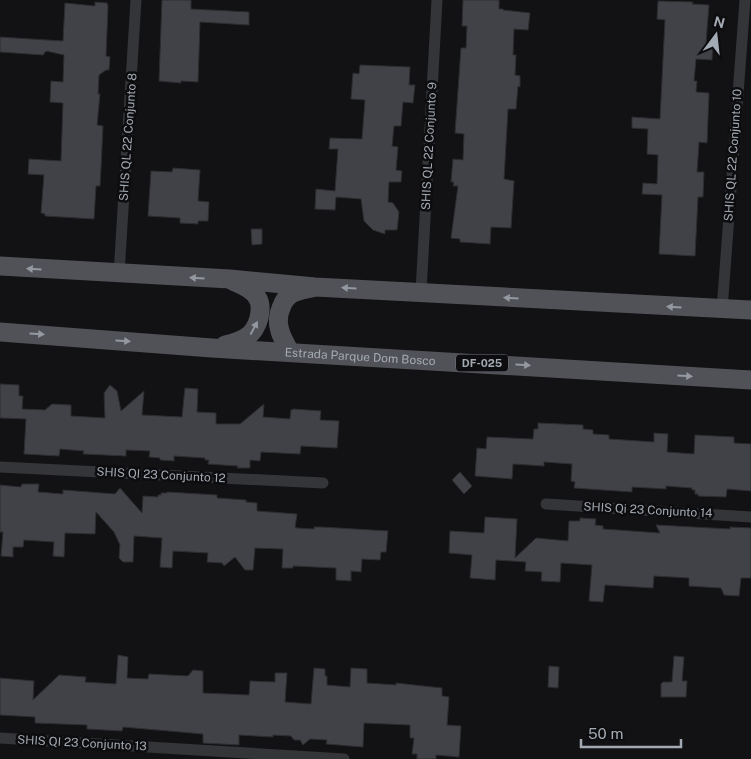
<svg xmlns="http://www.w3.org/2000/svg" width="751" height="759" viewBox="0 0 751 759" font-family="'Public Sans',sans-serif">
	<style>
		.building { fill: #414247; stroke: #2c2d30 }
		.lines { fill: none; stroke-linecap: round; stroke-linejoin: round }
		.street { stroke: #333538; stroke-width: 11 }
		.primary { stroke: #505257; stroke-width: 19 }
		.oneway { fill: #9398a1 }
		.labels { text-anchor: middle; stroke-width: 5; stroke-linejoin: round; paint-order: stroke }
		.shield { fill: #0d0d0f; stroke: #777b82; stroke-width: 1 }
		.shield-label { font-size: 11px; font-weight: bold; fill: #a4aab3 }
		.street-label { font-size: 12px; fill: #a4aab3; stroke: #0d0d0f }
	</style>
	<rect width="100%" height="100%" fill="#121214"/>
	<!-- building -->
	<g class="building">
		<path d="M 162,0 L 191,0 L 191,9 L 249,12 L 249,25 L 200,22 L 198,82 L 181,81 L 181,83 L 159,81 Z"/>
		<path d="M 463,0 L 499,0 L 499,9 L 503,9 L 503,10 L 530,13 L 528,30 L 514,29 L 513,55 L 516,55 L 515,75 L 520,76 L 520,87 L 518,86 L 516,109 L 508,109 L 504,179 L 514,181 L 511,228 L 491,227 L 490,244 L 460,242 L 460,239 L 451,238 L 458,186 L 453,186 L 454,182 L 451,182 L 453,159 L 463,160 L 464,134 L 455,133 L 461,48 L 466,48 L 467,26 L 462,26 Z"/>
		<path d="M 658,1 L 693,2 L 692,4 L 709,5 L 706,42 L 713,42 L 712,60 L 696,59 L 694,81 L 697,81 L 696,92 L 709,93 L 707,143 L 699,142 L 697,172 L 704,172 L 703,197 L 698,197 L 695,256 L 659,254 L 662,195 L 642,194 L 643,183 L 657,184 L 658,155 L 647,154 L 648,129 L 632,128 L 632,117 L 660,119 L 665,20 L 657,19 Z"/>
		<path d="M 95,2 L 107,3 L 108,6 L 106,56 L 110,57 L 109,70 L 106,70 L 99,75 L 98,94 L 100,94 L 97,125 L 103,126 L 101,168 L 100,186 L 96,186 L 94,219 L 45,216 L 45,214 L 41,213 L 44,175 L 28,174 L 29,159 L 61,161 L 63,103 L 50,102 L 51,81 L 63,82 L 64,55 L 46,51 L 43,55 L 0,52 L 0,37 L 63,41 L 65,3 L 95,6 Z"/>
		<path d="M 360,65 L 410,67 L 409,85 L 415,85 L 413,103 L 403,102 L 401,126 L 394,126 L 392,146 L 398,147 L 396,170 L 402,171 L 401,182 L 389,182 L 388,202 L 393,203 L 399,212 L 397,230 L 385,230 L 385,234 L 373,230 L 364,221 L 361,199 L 336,197 L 335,210 L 315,209 L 316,189 L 335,191 L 338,149 L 329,149 L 330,138 L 362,139 L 365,100 L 351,99 L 353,73 L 359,74 Z"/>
		<path d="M 173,168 L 200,170 L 198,201 L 209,202 L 208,221 L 198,221 L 198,224 L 180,223 L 180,218 L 148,216 L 151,171 L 172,172 Z"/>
		<path d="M 251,229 L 262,229 L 262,244 L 252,245 Z"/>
		<path d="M 0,384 L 19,385 L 19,396 L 23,396 L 22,409 L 45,410 L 52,404 L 71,405 L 71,416 L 105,418 L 104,393 L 110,385 L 117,391 L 121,411 L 144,391 L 142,415 L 182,417 L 185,388 L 198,389 L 197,412 L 216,413 L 216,424 L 240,424 L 264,404 L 263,417 L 290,419 L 291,410 L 294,409 L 321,411 L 320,420 L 339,421 L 337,448 L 301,446 L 300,454 L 261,452 L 260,461 L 250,460 L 250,468 L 237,468 L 238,466 L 208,464 L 209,460 L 205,460 L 205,458 L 174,456 L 174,461 L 160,460 L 160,458 L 149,457 L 150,451 L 126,450 L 126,456 L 83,454 L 84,451 L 60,449 L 59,456 L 24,454 L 26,419 L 0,418 Z"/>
		<path d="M 538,423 L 583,425 L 583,429 L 593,430 L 593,434 L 609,435 L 609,439 L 654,442 L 654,433 L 668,434 L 667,452 L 694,454 L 695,435 L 734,437 L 734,443 L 751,444 L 751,491 L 727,489 L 726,497 L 698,496 L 698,494 L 695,494 L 695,490 L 692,490 L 692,488 L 666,486 L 666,489 L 632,487 L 632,492 L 574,488 L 575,482 L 571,481 L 572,464 L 544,462 L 544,466 L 513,464 L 512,479 L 475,476 L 477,448 L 486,449 L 487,437 L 533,439 L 534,429 L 538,429 Z"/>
		<path d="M 460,472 L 472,486 L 464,494 L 452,480 Z"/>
		<path d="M 22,484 L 39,484 L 38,492 L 63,494 L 63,490 L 115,494 L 120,488 L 142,513 L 143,496 L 158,497 L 158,495 L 161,495 L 161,493 L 167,493 L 167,492 L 217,495 L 217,498 L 246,500 L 246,502 L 257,503 L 257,511 L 297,514 L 295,527 L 297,528 L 314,529 L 314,527 L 321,527 L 388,531 L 386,552 L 381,552 L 380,560 L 362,559 L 361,572 L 351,571 L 351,581 L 336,580 L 336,568 L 293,566 L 293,568 L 282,568 L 283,549 L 255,548 L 253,570 L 245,570 L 235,557 L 224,566 L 222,563 L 207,562 L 208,553 L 173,551 L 172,568 L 160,567 L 162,538 L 134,536 L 133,562 L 123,562 L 119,558 L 120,545 L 114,532 L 96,512 L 95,534 L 65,533 L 64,557 L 53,556 L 54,542 L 24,540 L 23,547 L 13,547 L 13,557 L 1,556 L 3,532 L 0,532 L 0,485 L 21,487 Z"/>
		<path d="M 485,517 L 517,519 L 515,558 L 536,538 L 568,541 L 569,521 L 580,521 L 580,518 L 596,519 L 595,525 L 603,526 L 603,529 L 660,533 L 656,525 L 730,529 L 730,527 L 751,528 L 751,578 L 741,578 L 739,596 L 724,595 L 721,588 L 689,586 L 689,578 L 654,576 L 653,588 L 605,585 L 603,602 L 589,601 L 592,565 L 561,563 L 560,582 L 541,581 L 542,572 L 525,571 L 526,562 L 496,560 L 495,580 L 470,578 L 472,555 L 449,553 L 450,531 L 484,533 Z"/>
		<path d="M 118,655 L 128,657 L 127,678 L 148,679 L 149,674 L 188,676 L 193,670 L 203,671 L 203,693 L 249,695 L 250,681 L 275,682 L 275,673 L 287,673 L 285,702 L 311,704 L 314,668 L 325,669 L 325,676 L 327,676 L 327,685 L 350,687 L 351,668 L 367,669 L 367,683 L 396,685 L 396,683 L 442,688 L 442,696 L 449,697 L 447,725 L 461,726 L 459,757 L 436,755 L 436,759 L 417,759 L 417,754 L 412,754 L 414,738 L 410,738 L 410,725 L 364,723 L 363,747 L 326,744 L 327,740 L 310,739 L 303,745 L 300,740 L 294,740 L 291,736 L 273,735 L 273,737 L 239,735 L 239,745 L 203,743 L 203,734 L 123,727 L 122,731 L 87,729 L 87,725 L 35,723 L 35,717 L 0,715 L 0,678 L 34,681 L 33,700 L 59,675 L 86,677 L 85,682 L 116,684 Z"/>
		<path d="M 674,656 L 684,657 L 682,681 L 687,681 L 686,697 L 661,697 L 661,684 L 663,682 L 672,682 Z"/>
		<path d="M 549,666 L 559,667 L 558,688 L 548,687 Z"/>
	</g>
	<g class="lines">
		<!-- street -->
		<g class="street">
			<path d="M 119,274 L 136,0"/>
			<path d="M 421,292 L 437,0"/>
			<path d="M 722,310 L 745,0"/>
			<path d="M 0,467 L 323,483"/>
			<path d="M 546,504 L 751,517"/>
			<path d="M 0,738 L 344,759"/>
		</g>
		<!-- primary -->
		<g class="primary">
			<path d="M 0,266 L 230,279 L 315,287 L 751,310"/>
			<path id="s1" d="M 0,332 L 212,348 L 751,380"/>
			<path d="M 225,345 C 243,341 254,336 259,318 C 260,313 261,304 258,299 C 254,289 242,285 233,281"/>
			<path d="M 290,352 C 282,338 274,324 281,308 C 283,302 287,296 293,293 C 298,291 306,289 312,288"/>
		</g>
	</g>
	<!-- one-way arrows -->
	<defs><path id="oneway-solid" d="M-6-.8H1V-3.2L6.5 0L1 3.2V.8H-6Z" transform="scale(1.25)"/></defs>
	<g class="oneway">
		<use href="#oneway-solid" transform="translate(34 269) rotate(-176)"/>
		<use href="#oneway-solid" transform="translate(197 278) rotate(-177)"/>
		<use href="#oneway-solid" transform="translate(349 288) rotate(-177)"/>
		<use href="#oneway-solid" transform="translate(511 298) rotate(-177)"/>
		<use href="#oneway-solid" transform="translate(674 307) rotate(-177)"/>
		<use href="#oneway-solid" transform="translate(254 328) rotate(-62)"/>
		<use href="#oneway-solid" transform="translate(37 334) rotate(4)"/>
		<use href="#oneway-solid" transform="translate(123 341) rotate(4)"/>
		<use href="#oneway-solid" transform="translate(523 365) rotate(3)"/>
		<use href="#oneway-solid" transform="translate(685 376) rotate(4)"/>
	</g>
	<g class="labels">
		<!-- shield labels -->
		<rect class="shield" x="456" y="354.5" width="52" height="17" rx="4"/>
		<g class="shield-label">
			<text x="482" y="367">DF-025</text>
		</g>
		<!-- street labels -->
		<g class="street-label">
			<text transform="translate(128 137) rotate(-86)" y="4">SHIS QL 22 Conjunto 8</text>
			<text transform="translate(429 146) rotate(-87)" y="4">SHIS QL 22 Conjunto 9</text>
			<text transform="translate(733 155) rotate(-86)" y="4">SHIS QL 22 Conjunto 10</text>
			<text dy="4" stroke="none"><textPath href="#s1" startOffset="361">Estrada Parque Dom Bosco</textPath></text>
			<text transform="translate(161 475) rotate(3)" y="4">SHIS QI 23 Conjunto 12</text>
			<text transform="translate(648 510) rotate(3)" y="4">SHIS Qi 23 Conjunto 14</text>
			<text transform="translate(82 743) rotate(3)" y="4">SHIS QI 23 Conjunto 13</text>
		</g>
	</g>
	<!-- north arrow -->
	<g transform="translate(716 35) rotate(15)" stroke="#0d0d0f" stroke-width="4" paint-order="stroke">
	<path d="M0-4L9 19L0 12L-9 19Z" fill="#a4aab3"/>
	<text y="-8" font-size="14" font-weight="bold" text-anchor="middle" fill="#a4aab3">N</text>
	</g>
	<!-- scale -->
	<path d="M581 739v8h100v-8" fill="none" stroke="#a4aab3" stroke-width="2.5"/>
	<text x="588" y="739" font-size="15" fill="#a4aab3" stroke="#0d0d0f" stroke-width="4" paint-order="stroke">50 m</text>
</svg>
